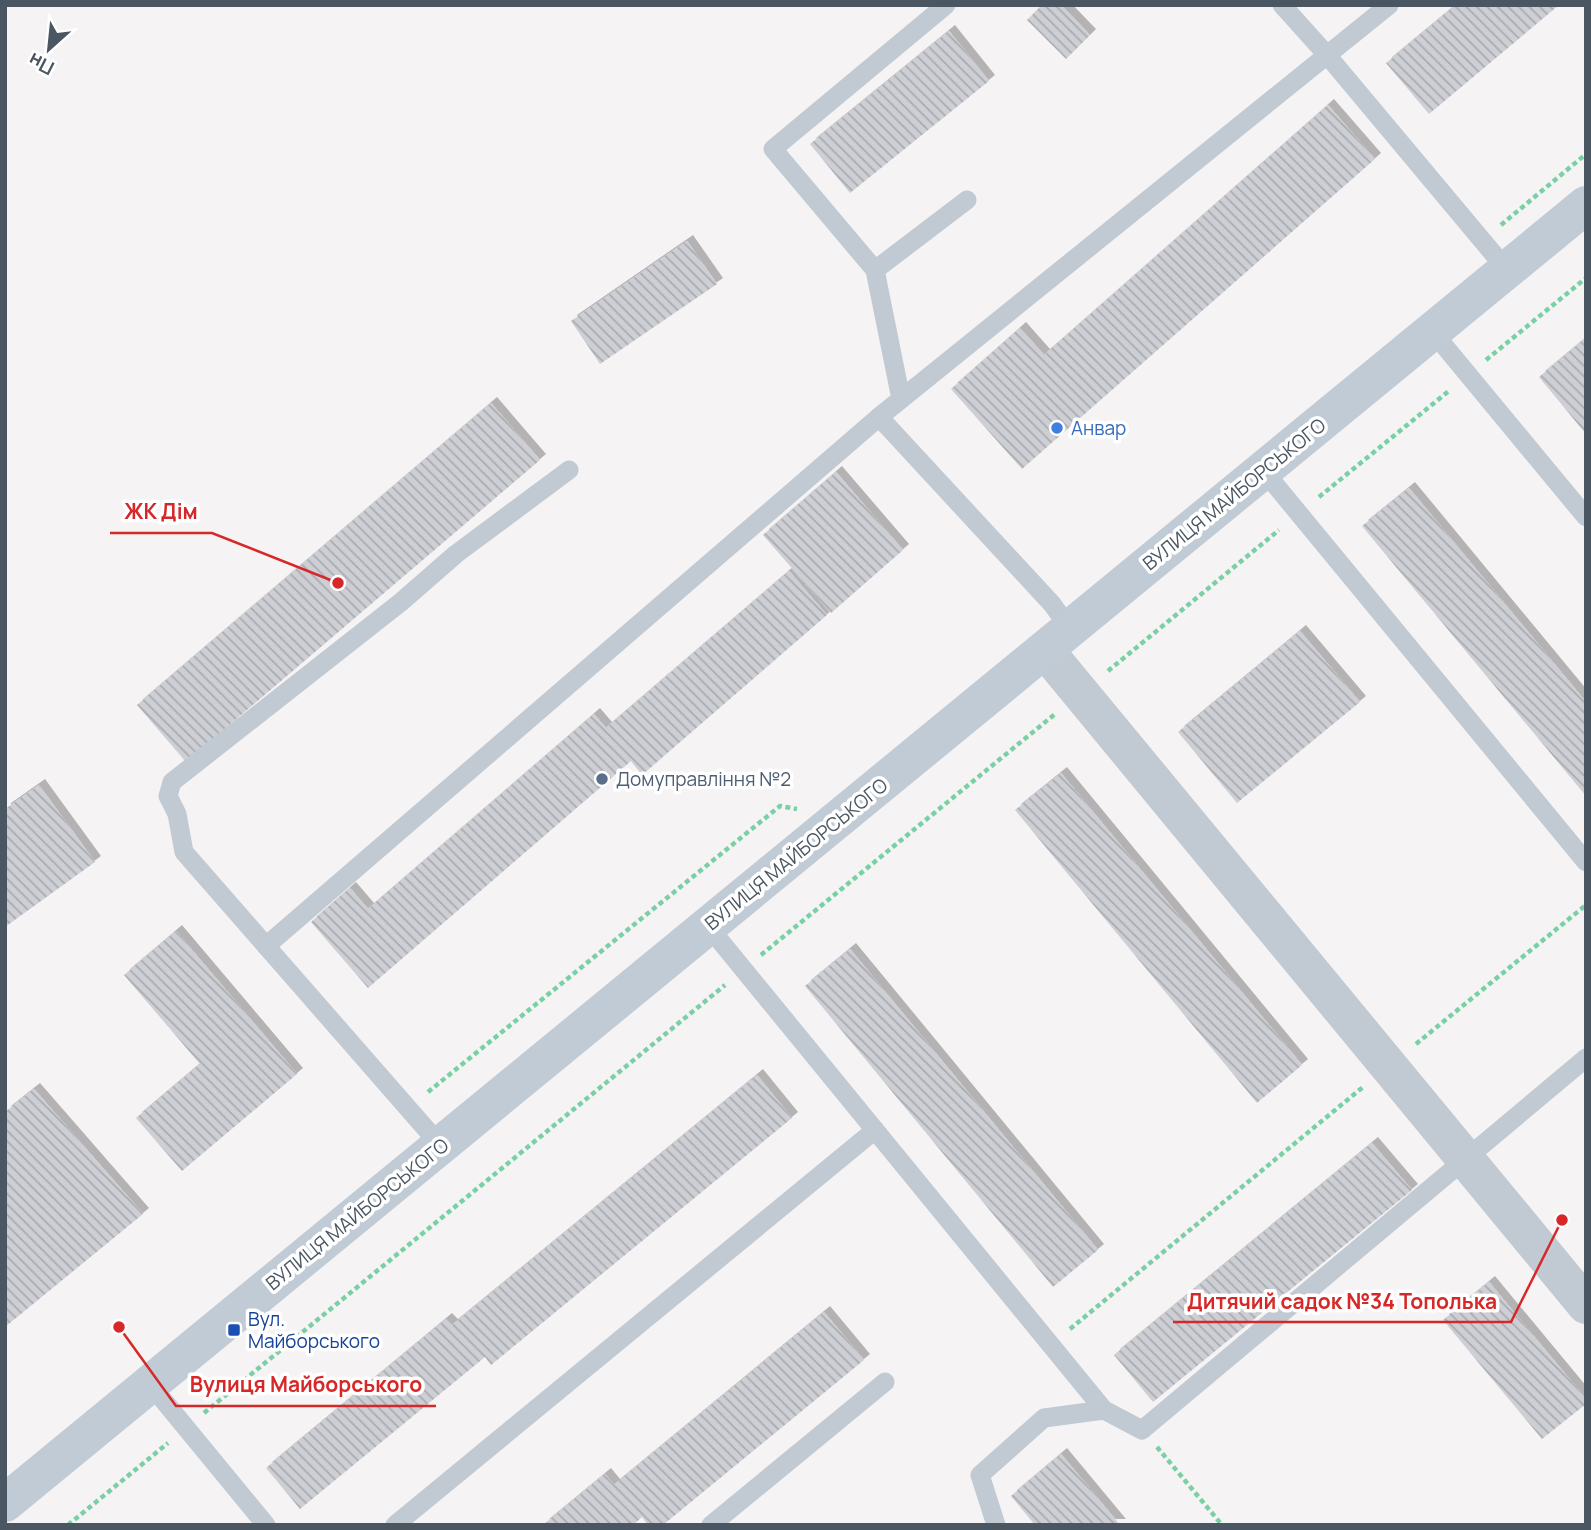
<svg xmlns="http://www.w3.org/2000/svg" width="1591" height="1530" viewBox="0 0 1591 1530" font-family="Manrope,sans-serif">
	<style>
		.building { fill: url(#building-back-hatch); filter: url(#shadow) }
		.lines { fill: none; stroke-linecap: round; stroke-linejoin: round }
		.path { stroke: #7ad0a6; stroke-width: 4.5; stroke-dasharray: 5 3.5; stroke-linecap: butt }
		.lane { stroke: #c1cad2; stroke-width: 19 }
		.street { stroke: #c1cad2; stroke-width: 38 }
		.secondary { stroke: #c1cbd6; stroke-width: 38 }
		.shop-dot { fill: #3f7fe0; stroke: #fff; stroke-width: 2.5 }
		.service-dot { fill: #5c6f8a; stroke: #fff; stroke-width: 2.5 }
		.transit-dot { fill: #1a4fb4; stroke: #fff; stroke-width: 2.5 }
		.labels { text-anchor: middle; stroke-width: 7; stroke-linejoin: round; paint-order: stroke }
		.shop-label { font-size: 19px; fill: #366cbe; stroke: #fff; text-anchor: start }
		.street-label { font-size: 19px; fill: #4a5661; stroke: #fff }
		.service-label { font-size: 19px; fill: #4e5e75; stroke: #fff; text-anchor: start }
		.transit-label { font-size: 19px; fill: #164399; stroke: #fff; text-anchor: start }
		.leader { fill: none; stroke: #d62828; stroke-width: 2.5 }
		.callout-dot { fill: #d62828; stroke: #fff; stroke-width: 2.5 }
		.callout-label { font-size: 21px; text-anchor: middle; font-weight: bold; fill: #d62828; stroke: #fff; stroke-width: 7; stroke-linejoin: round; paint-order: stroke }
	</style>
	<defs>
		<pattern id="building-back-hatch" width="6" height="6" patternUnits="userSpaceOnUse" patternTransform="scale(1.75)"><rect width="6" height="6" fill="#cdcfd5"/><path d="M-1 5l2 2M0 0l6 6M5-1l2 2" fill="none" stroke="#a8abb0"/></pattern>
		<filter id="shadow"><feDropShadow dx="6" dy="-6" stdDeviation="0" flood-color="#0004"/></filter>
	</defs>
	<rect width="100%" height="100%" fill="#f5f3f3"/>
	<!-- building -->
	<g class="building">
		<path d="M 1042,5 L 1061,5 L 1090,35 L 1066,59 L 1027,20 Z"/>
		<path d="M 1456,5 L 1559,5 L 1429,114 L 1386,63 Z"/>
		<path d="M 949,31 L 989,81 L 850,193 L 810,144 Z"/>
		<path d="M 1328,105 L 1375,159 L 1022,469 L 951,389 L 1020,328 L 1044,355 Z"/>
		<path d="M 687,241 L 717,284 L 600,364 L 571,321 Z"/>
		<path d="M 1586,338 L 1586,434 L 1539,377 Z"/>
		<path d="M 491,403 L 540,460 L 186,762 L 137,705 Z"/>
		<path d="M 836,472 L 903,550 L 831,613 L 763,535 Z"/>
		<path d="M 1409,488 L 1586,702 L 1586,796 L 1362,526 Z"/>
		<path d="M 789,571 L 827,615 L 642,775 L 631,761 L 368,988 L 311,922 L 350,888 L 368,909 L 594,714 L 606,728 Z"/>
		<path d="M 1300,631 L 1360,702 L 1237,803 L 1178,732 Z"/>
		<path d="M 1061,773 L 1302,1065 L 1257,1103 L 1015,810 Z"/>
		<path d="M 39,785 L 95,862 L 5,927 L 5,809 Z"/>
		<path d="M 176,931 L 297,1074 L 182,1171 L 136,1118 L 200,1064 L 124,975 Z"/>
		<path d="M 850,949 L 1098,1250 L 1053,1287 L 805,986 Z"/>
		<path d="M 757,1075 L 792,1118 L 491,1365 L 485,1357 L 300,1509 L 266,1468 L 446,1319 L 452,1325 Z"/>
		<path d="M 34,1089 L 143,1214 L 5,1327 L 5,1112 Z"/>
		<path d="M 1372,1143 L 1412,1190 L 1153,1402 L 1114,1355 Z"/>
		<path d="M 1489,1282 L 1586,1399 L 1586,1404 L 1542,1439 L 1443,1320 Z"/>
		<path d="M 824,1312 L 864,1360 L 663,1525 L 648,1525 L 642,1517 L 633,1525 L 543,1525 L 605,1474 L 614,1485 Z"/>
		<path d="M 1061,1454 L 1120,1525 L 1035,1525 L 1011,1496 Z"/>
	</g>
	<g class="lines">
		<!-- path -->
		<g class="path">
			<path d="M 1501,225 L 1586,154"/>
			<path d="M 1486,360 L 1586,278"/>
			<path d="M 1319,497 L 1450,390"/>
			<path d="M 1108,671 L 1279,530"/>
			<path d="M 761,955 L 1055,714"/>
			<path d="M 1416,1044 L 1586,905"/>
			<path d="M 428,1092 L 780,806 L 797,809"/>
			<path d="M 1070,1329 L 1363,1087"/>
			<path d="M 204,1413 L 725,985"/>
			<path d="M 1157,1447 L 1222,1525"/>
			<path d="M 68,1525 L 168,1443"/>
		</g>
		<!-- lane -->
		<g class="lane">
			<path d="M 946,5 L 773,149 L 875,270 L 967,200"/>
			<path d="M 1282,5 L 1327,55 L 1507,270"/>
			<path d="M 875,270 L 901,399"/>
			<path d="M 1432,331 L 1586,517"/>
			<path d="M 879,417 L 1389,5"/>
			<path d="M 1263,470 L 1586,862"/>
			<path d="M 708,926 L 1104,1410 L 1142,1430 L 1586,1058"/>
			<path d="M 266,946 L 879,417 L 1052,604 L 1070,629"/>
			<path d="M 441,1146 L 184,852 L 177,814 L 168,796 L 172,782 L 401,602 L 456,554 L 569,470"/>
			<path d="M 150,1384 L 266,1525"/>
			<path d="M 395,1525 L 875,1130"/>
			<path d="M 711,1525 L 885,1382"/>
			<path d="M 996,1525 L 980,1475 L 1044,1418 L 1104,1410"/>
		</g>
		<!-- street -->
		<path class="street" d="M 1045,650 L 1586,1305"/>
		<!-- secondary -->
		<path class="secondary" d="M 5,1503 L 1586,205"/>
	</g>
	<!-- markers -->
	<circle class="shop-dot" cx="1057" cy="428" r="7"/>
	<circle class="service-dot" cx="602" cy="779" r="7"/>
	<rect class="transit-dot" x="227" y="1323" width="14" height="14" rx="3.5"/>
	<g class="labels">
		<!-- shop labels -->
		<g class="shop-label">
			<text x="1071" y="435">Анвар</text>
		</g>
		<!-- street labels -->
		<g class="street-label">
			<text transform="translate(1234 494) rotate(-39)" y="7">ВУЛИЦЯ МАЙБОРСЬКОГО</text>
			<text transform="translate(796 854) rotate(-39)" y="7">ВУЛИЦЯ МАЙБОРСЬКОГО</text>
			<text transform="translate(357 1214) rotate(-39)" y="7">ВУЛИЦЯ МАЙБОРСЬКОГО</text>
		</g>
		<!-- service labels -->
		<g class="service-label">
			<text x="616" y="786">Домуправління №2</text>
		</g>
		<!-- transit labels -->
		<g class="transit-label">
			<text x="248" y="1326">Вул.<tspan x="248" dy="22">Майборського</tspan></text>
		</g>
	</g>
	<!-- callouts -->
	<path class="leader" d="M338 583L212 533H110M1562 1220L1511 1322H1173M119 1327L176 1406H436"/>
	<g class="callout-dot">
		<circle cx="338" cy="583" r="7"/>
		<circle cx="1562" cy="1220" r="7"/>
		<circle cx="119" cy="1327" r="7"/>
	</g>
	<g class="callout-label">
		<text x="161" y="519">ЖК Дім</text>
		<text x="1342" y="1309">Дитячий садок №34 Тополька</text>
		<text x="306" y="1392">Вулиця Майборського</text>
	</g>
	<!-- border -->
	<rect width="1591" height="1530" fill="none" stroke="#4a5661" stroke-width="14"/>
	<!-- north arrow -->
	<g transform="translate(49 49) rotate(207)" stroke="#ffffff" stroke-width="5" paint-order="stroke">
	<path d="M0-5L12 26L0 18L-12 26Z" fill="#4a5661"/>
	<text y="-10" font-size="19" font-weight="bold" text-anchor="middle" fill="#4a5661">Пн</text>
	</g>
</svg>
